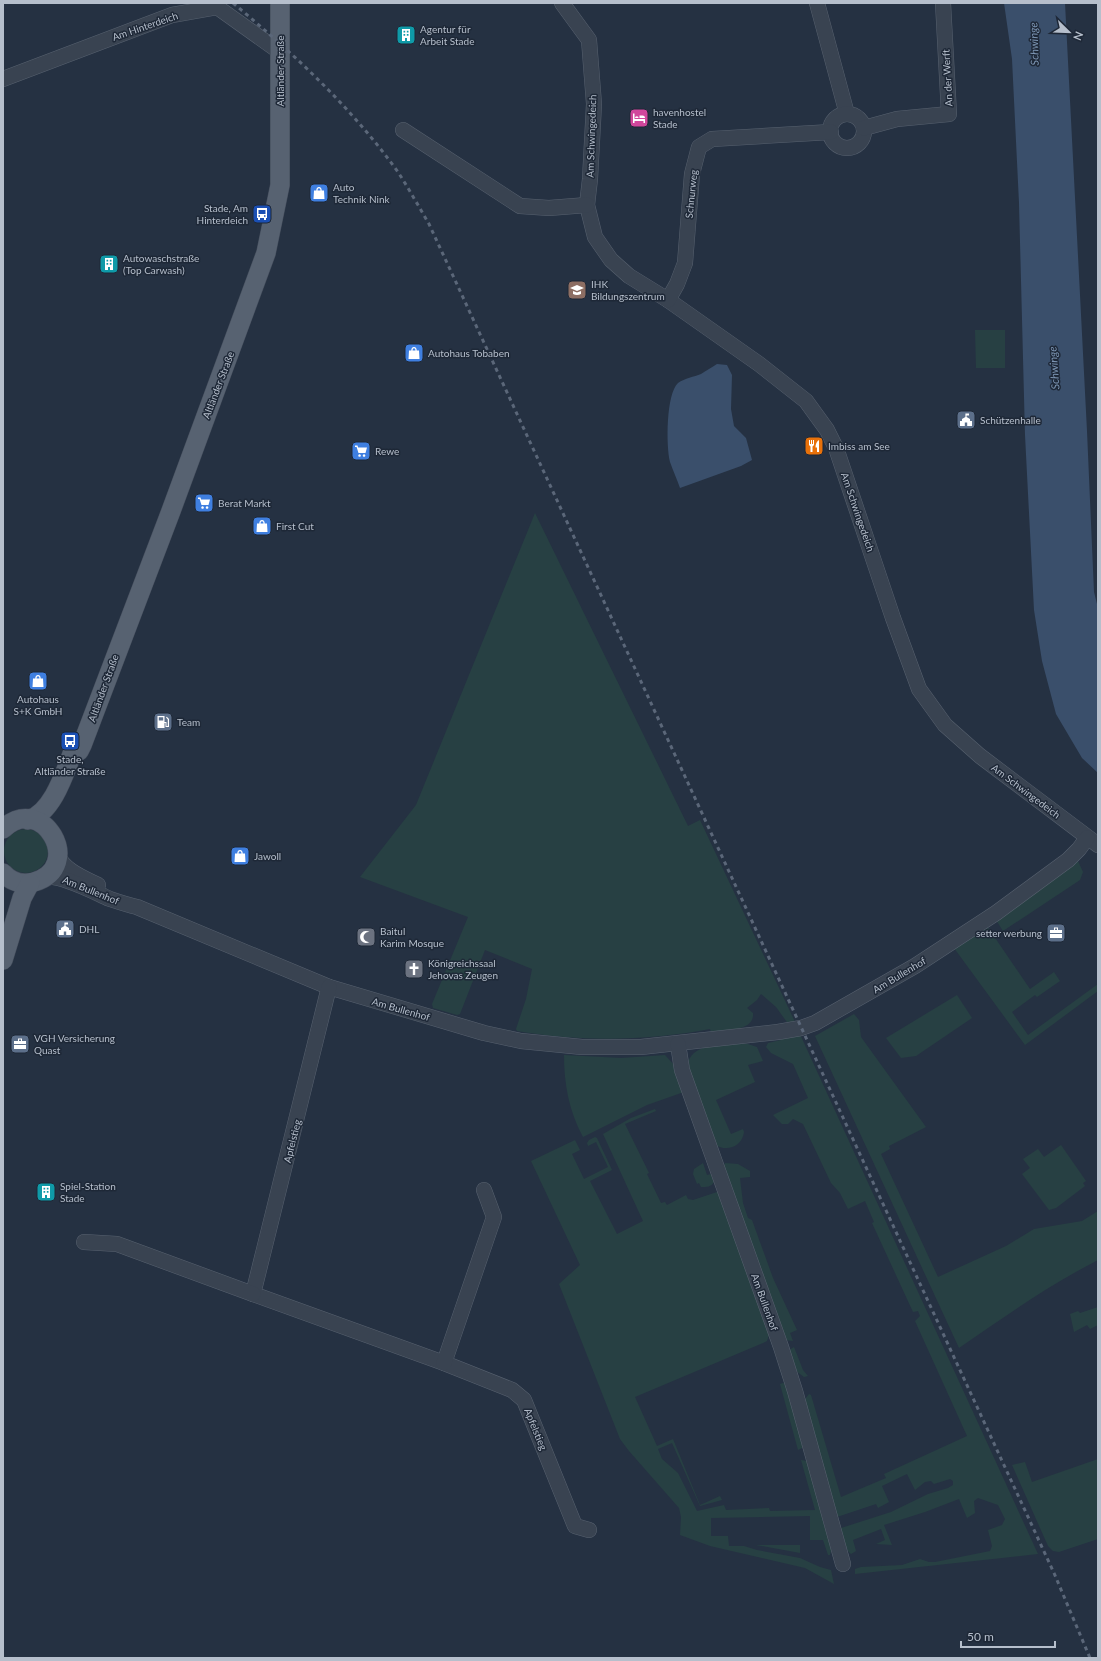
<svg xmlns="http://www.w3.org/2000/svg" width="1101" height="1661" viewBox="0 0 1101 1661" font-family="Lato,sans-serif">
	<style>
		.green { fill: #274043 }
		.water { fill: #3a4f6b }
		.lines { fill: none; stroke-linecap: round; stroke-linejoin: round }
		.minor-casing { stroke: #57616f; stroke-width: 16 }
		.major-casing { stroke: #434c5b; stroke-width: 20 }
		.minor { stroke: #394351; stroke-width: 15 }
		.major { stroke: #576271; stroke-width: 19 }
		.rail { stroke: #5b6779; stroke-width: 3; stroke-dasharray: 4 4; stroke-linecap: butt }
		.labels { text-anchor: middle; stroke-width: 3; stroke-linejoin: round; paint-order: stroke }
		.street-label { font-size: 10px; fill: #b6bfcc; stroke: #1e2837 }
		.poi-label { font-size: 10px; fill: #b6bfcc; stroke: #1e2837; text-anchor: start }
		.water-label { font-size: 11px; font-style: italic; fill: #7c95b3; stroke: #1e2837 }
	</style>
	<rect width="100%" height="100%" fill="#253142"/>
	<!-- green -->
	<g class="green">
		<path d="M 975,330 L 1005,330 L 1005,368 L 976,368 Z"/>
		<path d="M 535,513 L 688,826 L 700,820 L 796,1024 L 789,1025 L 776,1007 L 761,994 L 757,1000 L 747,1008 L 753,1013 C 755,1032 723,1030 711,1032 L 710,1029 C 648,1041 579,1042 517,1031 L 516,1029 L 526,999 L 532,969 L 485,950 L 460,1014 L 457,1015 L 433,1008 L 432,1004 L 468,917 L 360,877 L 416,805 Z"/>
		<circle cx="26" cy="851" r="22"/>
		<path d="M 1078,861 L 1083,872 L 1080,880 L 1003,931 L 996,920 Z"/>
		<path d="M 987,926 L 1030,989 L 1054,972 L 1060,981 L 1037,997 L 1035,995 L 1012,1012 L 1028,1035 L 1098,984 L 1098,991 L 1025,1045 L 954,948 Z"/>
		<path d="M 957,995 L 972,1018 L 916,1056 L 901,1058 L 886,1038 Z"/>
		<path d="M 854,1014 L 859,1020 L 861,1037 L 926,1127 L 889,1146 L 890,1149 L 881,1154 L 938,1277 L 1006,1246 L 1034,1229 L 1082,1221 L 1098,1211 L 1098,1260 C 1049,1285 1004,1317 959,1348 L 815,1036 Z"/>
		<path d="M 799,1032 L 1038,1554 L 855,1574 L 855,1569 L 861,1567 L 902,1565 L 920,1559 L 929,1562 L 935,1562 L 990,1551 L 992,1546 L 988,1530 L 1002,1525 L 1005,1519 L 998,1505 L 978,1498 L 974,1501 L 975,1513 L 967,1518 L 959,1499 L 925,1512 L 884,1525 L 892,1545 L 876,1544 L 885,1540 L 881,1529 L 853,1540 L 856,1551 L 851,1554 C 846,1551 839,1534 841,1528 L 891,1512 L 928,1494 L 948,1488 L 953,1485 L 953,1481 L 950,1479 L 934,1484 L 931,1481 L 925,1482 L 915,1490 L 907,1474 L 882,1486 L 889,1502 L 878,1508 L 876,1504 L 837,1517 L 805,1399 L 809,1394 L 811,1395 L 841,1497 L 886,1478 L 884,1474 L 967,1436 L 915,1321 L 920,1316 L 918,1311 L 913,1312 L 872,1223 L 874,1222 L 865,1201 L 848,1209 L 840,1193 L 831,1183 L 803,1124 L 793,1119 L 788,1124 L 782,1124 L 773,1115 L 808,1098 L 793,1064 L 771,1053 L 766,1047 L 768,1043 L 781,1040 L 782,1038 Z"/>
		<path d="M 739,1043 L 748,1044 L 757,1047 L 763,1061 L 748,1065 L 755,1082 L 716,1100 L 731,1134 L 743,1129 L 744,1132 C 742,1147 727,1152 715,1145 L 696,1095 L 688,1062 C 695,1043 722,1045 739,1043 Z"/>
		<path d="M 564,1055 L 621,1058 L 665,1055 L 674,1065 L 684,1092 L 647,1105 L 583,1137 C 569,1111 564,1084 564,1055 Z"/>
		<path d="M 655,1109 L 656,1111 L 625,1124 L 649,1173 L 647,1174 L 661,1203 L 665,1202 L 667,1205 L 686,1195 L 688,1199 L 693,1200 L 720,1191 L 769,1335 L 767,1341 L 763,1343 L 635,1397 L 657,1446 L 673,1439 L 700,1505 L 720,1496 L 722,1500 L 700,1506 L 672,1443 L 658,1449 L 662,1459 L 678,1473 L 697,1511 L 724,1505 L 726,1510 L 769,1508 L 770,1511 L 815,1510 L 801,1460 L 808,1461 L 832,1546 L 830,1555 L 828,1555 L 823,1540 L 810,1540 L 810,1516 L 711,1518 L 711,1536 L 728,1536 L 729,1546 L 744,1546 L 757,1550 L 800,1558 L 820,1567 L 831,1570 L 834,1584 L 805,1568 L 710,1546 L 680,1535 L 681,1517 L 679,1508 L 629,1451 L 620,1439 L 559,1284 L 580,1265 L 531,1161 L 575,1140 L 580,1150 L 572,1154 L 584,1179 L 608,1167 L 596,1142 L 588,1146 L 587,1143 L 589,1140 L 595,1137 L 597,1138 L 612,1170 L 590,1181 L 617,1234 L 643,1221 L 603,1134 L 631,1118 Z"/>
		<path d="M 1061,1145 L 1086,1181 L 1083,1183 L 1085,1186 L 1056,1208 L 1049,1210 L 1022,1174 L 1030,1168 L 1023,1159 L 1038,1149 L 1044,1157 Z"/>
		<path d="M 703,1163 L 707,1175 L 711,1174 L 714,1182 C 711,1187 707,1187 701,1187 L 699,1183 L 697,1184 L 693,1174 L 694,1169 Z"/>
		<path d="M 725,1163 L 738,1164 L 750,1171 L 750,1177 L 740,1178 L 743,1203 L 748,1218 L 752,1220 L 773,1278 L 797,1330 L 790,1333 L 793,1341 L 785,1340 L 723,1167 Z"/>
		<path d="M 1098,1307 L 1098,1325 L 1090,1329 L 1087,1325 L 1074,1332 L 1070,1314 L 1078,1311 L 1080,1313 Z"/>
		<path d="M 794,1347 L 803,1370 L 808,1376 L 804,1377 L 796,1371 L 789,1350 Z"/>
		<path d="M 783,1383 L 787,1384 L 802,1445 L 802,1448 L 798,1450 L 780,1384 Z"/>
		<path d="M 1098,1459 L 1098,1539 L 1059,1552 L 1053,1551 L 1048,1546 L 1012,1465 L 1025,1462 L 1032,1482 Z"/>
		<path d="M 756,1545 L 800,1545 L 800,1553 Z"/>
	</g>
	<!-- water -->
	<g class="water">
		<path d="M 1004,3 L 1065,3 L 1087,431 L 1094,592 L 1098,608 L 1098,773 L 1082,758 L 1056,714 L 1042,661 L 1034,610 L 1025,435 L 1019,203 L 1012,59 Z"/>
		<path d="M 717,364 L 727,365 L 732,375 L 731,409 L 734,426 L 746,438 L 752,460 L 741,466 L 680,488 C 677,479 673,471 670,462 C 666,446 666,394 678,383 C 685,378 694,377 701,374 C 706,371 712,367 717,364 Z"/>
	</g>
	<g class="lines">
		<defs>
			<g id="minor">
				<path d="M 562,3 L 589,40 L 594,104 L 590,179 L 587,205 L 595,237 L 611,260 L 629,276 L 668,300 L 759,364 L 806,401 L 827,430 L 836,448 L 893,618 L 919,689 L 945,725 L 980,756 L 1098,845"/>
				<path d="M 817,3 L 847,114"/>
				<path d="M 3,79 L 172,15 L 217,7 L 280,52"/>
				<circle cx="847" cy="131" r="17"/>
				<path d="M 864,128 L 897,119 L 949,114 L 943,3"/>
				<path d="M 403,130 L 520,206 L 549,208 L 587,205"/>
				<path d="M 668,300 L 677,284 L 685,263 L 692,174 L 699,147 L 712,139 L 831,132"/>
				<path d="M 57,853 C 62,870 84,878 98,885"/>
				<path d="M 45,877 C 61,874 94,892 110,899 C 119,902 128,905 137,907 L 329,987 L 484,1033 L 521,1041 L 582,1047 L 641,1047 L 778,1032 L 801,1028 L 815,1023 L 915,966 L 996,913 L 1068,860 L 1079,849 L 1087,838"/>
				<path d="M 329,987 L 253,1294 L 444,1363 L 512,1390 L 524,1400 L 575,1526 L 589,1530"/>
				<path d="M 678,1044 L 682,1070 L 781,1347 L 795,1391 L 843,1564"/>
				<path d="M 84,1242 L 117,1244 L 253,1294"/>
				<path d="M 444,1363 L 494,1217 L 484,1190"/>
			</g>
			<g id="major">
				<path d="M 28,820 C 52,813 64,775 72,754 L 79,751 L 82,745 L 171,511 L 266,253 L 280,185 L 280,3"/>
				<path d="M 3,829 C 42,791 86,867 34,882 C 23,885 11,882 3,873"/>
				<path d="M 3,960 L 22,898 L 30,883"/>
			</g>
		</defs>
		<!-- minor casing -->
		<use href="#minor" class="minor-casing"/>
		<!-- major casing -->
		<use href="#major" class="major-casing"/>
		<!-- minor -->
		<use href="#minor" class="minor"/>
		<!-- major -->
		<use href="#major" class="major"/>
		<!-- rail -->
		<path class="rail" d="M 233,3 C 294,54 351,107 398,172 C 409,189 419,207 429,224 L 1054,1573 L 1090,1658"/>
	</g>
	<!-- icons -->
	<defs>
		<symbol id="building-square" viewBox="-11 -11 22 22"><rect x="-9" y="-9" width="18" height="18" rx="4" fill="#0f9aa8" stroke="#1e2837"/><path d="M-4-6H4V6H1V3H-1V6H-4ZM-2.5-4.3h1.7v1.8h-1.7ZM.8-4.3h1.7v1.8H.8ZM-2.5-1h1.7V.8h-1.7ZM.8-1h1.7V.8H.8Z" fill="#fff"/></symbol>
		<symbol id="hotel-square" viewBox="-11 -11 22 22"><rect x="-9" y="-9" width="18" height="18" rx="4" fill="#d1479c" stroke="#1e2837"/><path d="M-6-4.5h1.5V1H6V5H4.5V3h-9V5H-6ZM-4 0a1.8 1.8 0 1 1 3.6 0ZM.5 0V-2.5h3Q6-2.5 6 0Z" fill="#fff"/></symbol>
		<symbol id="shop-square" viewBox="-11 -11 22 22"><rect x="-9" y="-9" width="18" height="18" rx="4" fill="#3f7fe0" stroke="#1e2837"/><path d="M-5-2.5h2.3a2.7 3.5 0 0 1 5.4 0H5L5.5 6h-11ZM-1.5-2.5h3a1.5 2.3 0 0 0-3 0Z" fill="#fff"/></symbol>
		<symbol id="bus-square" viewBox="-11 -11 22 22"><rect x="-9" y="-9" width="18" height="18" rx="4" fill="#1a4fb4" stroke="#1e2837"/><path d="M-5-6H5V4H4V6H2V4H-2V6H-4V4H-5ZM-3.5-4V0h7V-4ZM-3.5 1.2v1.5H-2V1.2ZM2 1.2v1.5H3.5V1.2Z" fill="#fff"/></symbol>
		<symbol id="school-square" viewBox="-11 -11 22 22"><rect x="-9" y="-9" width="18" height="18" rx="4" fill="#8d6e63" stroke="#1e2837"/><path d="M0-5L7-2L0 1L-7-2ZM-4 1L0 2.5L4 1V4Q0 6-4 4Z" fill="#fff"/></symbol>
		<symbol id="civic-square" viewBox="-11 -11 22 22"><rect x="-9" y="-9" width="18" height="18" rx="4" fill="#5c6f8a" stroke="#1e2837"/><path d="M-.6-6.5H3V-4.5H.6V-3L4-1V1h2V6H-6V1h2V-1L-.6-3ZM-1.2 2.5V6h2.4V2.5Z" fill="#fff"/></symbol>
		<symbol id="restaurant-square" viewBox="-11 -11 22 22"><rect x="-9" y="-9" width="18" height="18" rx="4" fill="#e8710a" stroke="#1e2837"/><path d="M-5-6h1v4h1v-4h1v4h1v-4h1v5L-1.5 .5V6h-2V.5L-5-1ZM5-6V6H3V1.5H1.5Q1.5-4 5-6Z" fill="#fff"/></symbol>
		<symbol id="supermarket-square" viewBox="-11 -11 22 22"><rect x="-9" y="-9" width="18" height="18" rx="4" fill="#3f7fe0" stroke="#1e2837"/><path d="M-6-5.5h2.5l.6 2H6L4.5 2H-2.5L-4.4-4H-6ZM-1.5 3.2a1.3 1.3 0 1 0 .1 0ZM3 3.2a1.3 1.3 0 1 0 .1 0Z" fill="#fff"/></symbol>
		<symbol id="fuel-square" viewBox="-11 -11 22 22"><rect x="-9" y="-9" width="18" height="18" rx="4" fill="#5c6f8a" stroke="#1e2837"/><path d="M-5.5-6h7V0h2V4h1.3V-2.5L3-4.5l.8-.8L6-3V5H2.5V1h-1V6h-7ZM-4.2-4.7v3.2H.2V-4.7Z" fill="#fff"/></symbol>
		<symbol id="office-square" viewBox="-11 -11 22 22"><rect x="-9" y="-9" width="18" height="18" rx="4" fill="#5c6f8a" stroke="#1e2837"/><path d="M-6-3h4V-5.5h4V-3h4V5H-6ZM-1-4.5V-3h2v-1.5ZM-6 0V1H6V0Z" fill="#fff"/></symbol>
		<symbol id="mosque-square" viewBox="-11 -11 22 22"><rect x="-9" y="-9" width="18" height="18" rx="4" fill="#6b7280" stroke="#1e2837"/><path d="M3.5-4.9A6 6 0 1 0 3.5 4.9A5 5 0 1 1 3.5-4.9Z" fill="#fff"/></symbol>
		<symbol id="church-square" viewBox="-11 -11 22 22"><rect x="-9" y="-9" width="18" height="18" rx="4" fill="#6b7280" stroke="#1e2837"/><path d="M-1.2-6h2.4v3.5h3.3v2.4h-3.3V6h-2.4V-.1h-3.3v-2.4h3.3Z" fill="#fff"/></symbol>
	</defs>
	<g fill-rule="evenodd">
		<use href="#building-square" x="395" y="24" width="22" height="22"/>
		<use href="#hotel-square" x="628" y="107" width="22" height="22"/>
		<use href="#shop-square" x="308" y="182" width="22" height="22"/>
		<use href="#bus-square" x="251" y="203" width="22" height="22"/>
		<use href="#building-square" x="98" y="253" width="22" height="22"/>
		<use href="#school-square" x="566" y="279" width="22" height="22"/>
		<use href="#shop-square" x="403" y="342" width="22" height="22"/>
		<use href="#civic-square" x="955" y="409" width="22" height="22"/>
		<use href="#restaurant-square" x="803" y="435" width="22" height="22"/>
		<use href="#supermarket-square" x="350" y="440" width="22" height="22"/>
		<use href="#supermarket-square" x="193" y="492" width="22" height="22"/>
		<use href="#shop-square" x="251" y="515" width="22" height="22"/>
		<use href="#shop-square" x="27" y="670" width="22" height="22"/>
		<use href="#fuel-square" x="152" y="711" width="22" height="22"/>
		<use href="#bus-square" x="59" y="730" width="22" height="22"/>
		<use href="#shop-square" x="229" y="845" width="22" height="22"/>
		<use href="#civic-square" x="54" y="918" width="22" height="22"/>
		<use href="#office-square" x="1045" y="922" width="22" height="22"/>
		<use href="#mosque-square" x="355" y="926" width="22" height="22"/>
		<use href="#church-square" x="403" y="958" width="22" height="22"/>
		<use href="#office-square" x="9" y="1033" width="22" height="22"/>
		<use href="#building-square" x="35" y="1181" width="22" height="22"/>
	</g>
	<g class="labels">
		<!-- street labels -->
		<g class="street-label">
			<text transform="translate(145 26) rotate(-19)" y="4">Am Hinterdeich</text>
			<text transform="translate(280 71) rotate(-90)" y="4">Altländer Straße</text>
			<text transform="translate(947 78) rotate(-93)" y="4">An der Werft</text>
			<text transform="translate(591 136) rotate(-88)" y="4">Am Schwingedeich</text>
			<text transform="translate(691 194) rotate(-84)" y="4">Schnurweg</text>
			<text transform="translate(218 385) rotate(-69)" y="4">Altländer Straße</text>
			<text transform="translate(858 512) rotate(71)" y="4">Am Schwingedeich</text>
			<text transform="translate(103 688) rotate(-70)" y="4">Altländer Straße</text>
			<text transform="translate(1026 791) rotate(37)" y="4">Am Schwingedeich</text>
			<text transform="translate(91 890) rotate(22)" y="4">Am Bullenhof</text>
			<text transform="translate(899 975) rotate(-31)" y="4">Am Bullenhof</text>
			<text transform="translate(401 1009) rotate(16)" y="4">Am Bullenhof</text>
			<text transform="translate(292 1141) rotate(-76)" y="4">Apfelstieg</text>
			<text transform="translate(765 1302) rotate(70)" y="4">Am Bullenhof</text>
			<text transform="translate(536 1429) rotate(68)" y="4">Apfelstieg</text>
		</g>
		<!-- poi labels -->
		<g class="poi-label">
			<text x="420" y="33">Agentur für<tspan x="420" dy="12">Arbeit Stade</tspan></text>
			<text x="653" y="116">havenhostel<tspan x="653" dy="12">Stade</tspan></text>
			<text x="333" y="191">Auto<tspan x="333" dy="12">Technik Nink</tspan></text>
			<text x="248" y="212" text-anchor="end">Stade, Am<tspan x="248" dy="12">Hinterdeich</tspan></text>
			<text x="123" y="262">Autowaschstraße<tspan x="123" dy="12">(Top Carwash)</tspan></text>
			<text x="591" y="288">IHK<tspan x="591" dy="12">Bildungszentrum</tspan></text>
			<text x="428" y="357">Autohaus Tobaben</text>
			<text x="980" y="424">Schützenhalle</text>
			<text x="828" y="450">Imbiss am See</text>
			<text x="375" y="455">Rewe</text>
			<text x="218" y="507">Berat Markt</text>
			<text x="276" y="530">First Cut</text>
			<text x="38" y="703" text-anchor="middle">Autohaus<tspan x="38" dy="12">S+K GmbH</tspan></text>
			<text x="177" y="726">Team</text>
			<text x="70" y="763" text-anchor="middle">Stade,<tspan x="70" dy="12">Altländer Straße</tspan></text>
			<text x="254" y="860">Jawoll</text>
			<text x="79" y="933">DHL</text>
			<text x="380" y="935">Baitul<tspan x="380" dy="12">Karim Mosque</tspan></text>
			<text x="1042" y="937" text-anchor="end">setter werbung</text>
			<text x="428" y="967">Königreichssaal<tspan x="428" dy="12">Jehovas Zeugen</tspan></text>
			<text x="34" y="1042">VGH Versicherung<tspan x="34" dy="12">Quast</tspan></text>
			<text x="60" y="1190">Spiel-Station<tspan x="60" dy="12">Stade</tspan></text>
		</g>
		<!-- water labels -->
		<g class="water-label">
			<text transform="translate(1034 44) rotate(-92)" y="4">Schwinge</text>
			<text transform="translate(1054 368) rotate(-94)" y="4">Schwinge</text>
		</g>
	</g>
	<!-- border -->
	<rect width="1101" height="1661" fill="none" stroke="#b6bfcc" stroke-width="8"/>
	<!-- north arrow -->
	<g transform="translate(1069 32) rotate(113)" stroke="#1e2837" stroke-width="3" paint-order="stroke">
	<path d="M0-3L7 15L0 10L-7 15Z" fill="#b6bfcc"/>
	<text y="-6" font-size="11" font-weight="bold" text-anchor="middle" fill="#b6bfcc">N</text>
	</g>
	<!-- scale -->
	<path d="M961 1641v6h94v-6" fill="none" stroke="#b6bfcc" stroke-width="2"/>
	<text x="967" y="1641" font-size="12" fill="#b6bfcc" stroke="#1e2837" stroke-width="3" paint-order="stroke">50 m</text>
</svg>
